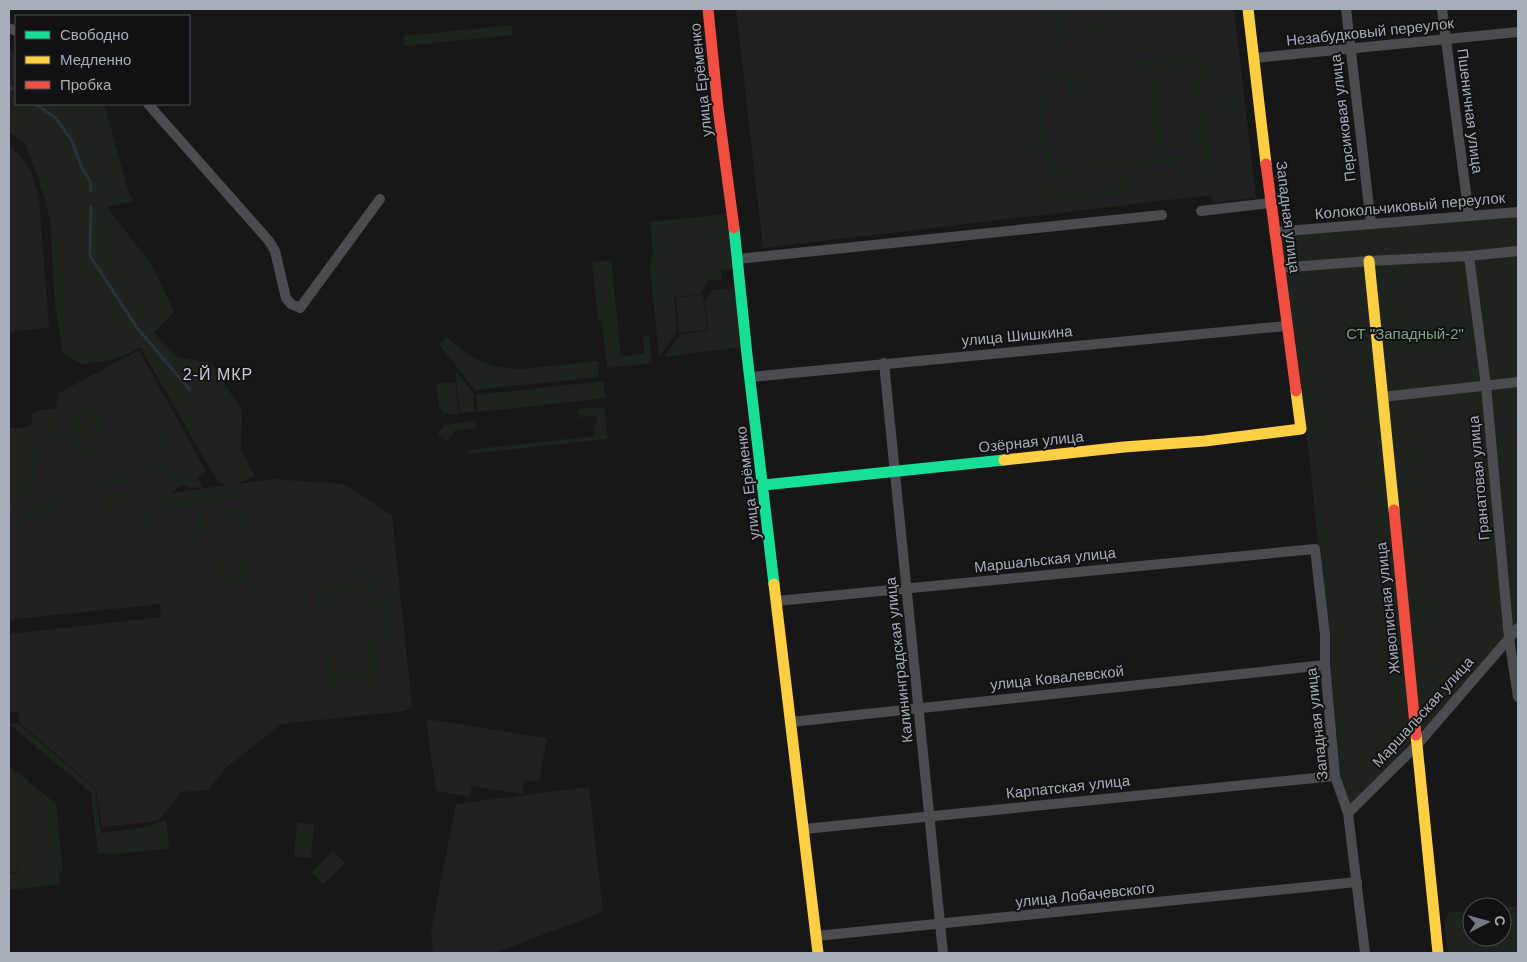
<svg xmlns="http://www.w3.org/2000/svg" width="1527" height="962" viewBox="0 0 1527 962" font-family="Arial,sans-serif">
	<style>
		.built { fill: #212123 }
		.green { fill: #1d241e; fill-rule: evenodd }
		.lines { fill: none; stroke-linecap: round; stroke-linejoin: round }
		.stream { stroke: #29323a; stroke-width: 3 }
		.street { stroke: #4b4c50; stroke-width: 10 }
		.fast { stroke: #16e098; stroke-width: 11 }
		.slow { stroke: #ffcf43; stroke-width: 11 }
		.jam { stroke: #f24e42; stroke-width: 11 }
		.labels { text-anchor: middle; stroke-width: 4; stroke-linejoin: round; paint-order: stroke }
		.street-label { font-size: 15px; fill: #a7adb9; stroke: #111113 }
		.park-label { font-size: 15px; fill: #7da57f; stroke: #111113 }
		.neighbourhood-label { font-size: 16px; letter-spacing: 1px; fill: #c8ccd5; stroke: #111113 }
	</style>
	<rect width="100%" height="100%" fill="#171717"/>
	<!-- built -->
	<g class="built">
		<path d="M 736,9 L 1234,9 L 1256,198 L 1213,203 L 1211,195 L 763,248 Z"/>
		<path d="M 9,145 L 18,154 L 31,171 L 39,198 L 49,328 L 9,332 Z"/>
		<path d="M 139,350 L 206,471 L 170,493 L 272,479 L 344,484 L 392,515 L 412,706 L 405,711 L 282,724 L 228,766 L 208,790 L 181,792 L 158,821 L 102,827 L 96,789 L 20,723 L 18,712 L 9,712 L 9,635 L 10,634 L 161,617 L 160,604 L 9,620 L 9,428 L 29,427 L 32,424 L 32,413 L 36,411 L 56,408 L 59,393 Z"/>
		<path d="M 1518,412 L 1518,443 L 1518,440 L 1503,442 L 1492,430 L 1490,416 Z"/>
		<path d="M 426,719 L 547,738 L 539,782 L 525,780 L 522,794 L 472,786 L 470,797 L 436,791 Z"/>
		<path d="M 589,787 L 603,912 L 494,953 L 433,953 L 431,931 L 456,804 Z"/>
	</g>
	<!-- green -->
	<g class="green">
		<path d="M 1049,9 L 1059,9 L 1061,31 L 1074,30 L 1075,37 C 1055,39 1051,25 1049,9 Z"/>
		<path d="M 1105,9 L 1115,9 C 1117,30 1098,30 1082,35 L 1081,28 L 1106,20 Z"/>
		<path d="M 512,25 L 513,35 L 404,46 L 403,36 Z"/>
		<path d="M 9,49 L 16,53 L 16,104 L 104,104 L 129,193 L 134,201 L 107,207 L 153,267 L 174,312 L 154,333 L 178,357 L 211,363 L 242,411 L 241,449 L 255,476 L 228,487 L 217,480 L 140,347 L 128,354 L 107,361 L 83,364 L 63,354 L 55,305 L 50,219 L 39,180 L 25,143 L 9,132 Z"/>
		<path d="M 1197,55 L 1199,65 L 1212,64 L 1216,95 L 1240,94 L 1241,107 L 1206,112 L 1205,119 L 1208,119 L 1215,183 L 1197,172 L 1195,166 L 1189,159 L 1183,162 L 1062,175 C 1047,174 1045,161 1041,149 L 1023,151 L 1016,156 L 1015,155 L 1022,150 L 1015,146 L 1014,144 L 1023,148 L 1040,146 C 1033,120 1038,105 1050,81 L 1044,82 L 1044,74 L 1069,71 L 1080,66 ZM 1175,69 C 1197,86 1205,111 1195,137 C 1193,144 1189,153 1182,156 C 1177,157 1171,157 1166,157 L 1157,71 ZM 1068,80 L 1075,166 C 1071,166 1064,168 1060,167 C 1055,165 1053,158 1051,154 C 1041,129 1040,101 1060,81 Z"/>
		<path d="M 1132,170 L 1134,193 L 1037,204 L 1035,180 Z"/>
		<path d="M 1518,210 L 1518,412 L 1491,416 L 1492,430 L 1502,429 L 1503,442 L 1518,440 L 1518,627 L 1351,810 L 1340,772 L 1310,463 L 1279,230 Z"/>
		<path d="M 726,214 L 733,269 L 721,270 L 722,279 L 708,281 L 699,295 L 674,297 L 677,331 L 659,357 L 650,268 L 653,251 L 650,222 Z"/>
		<path d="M 611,260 L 621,356 L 644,354 L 643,337 L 649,336 L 652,363 L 607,368 L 602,320 L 598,320 L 592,262 Z"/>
		<path d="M 735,288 L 742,347 L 664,357 L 681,334 L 708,331 L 705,301 L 713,290 Z"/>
		<path d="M 703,295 L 707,330 L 679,333 L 676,298 Z"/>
		<path d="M 447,337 C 455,344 463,352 472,357 C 484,365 508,369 522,369 L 598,361 L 599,377 L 475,390 L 439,344 Z"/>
		<path d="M 455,370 L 473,393 L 475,412 L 460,413 Z"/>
		<path d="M 604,381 L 605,398 L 478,412 L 476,395 Z"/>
		<path d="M 455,382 L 459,414 L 450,414 L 444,413 L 439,406 L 436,384 Z"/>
		<path d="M 72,405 L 101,440 L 74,444 Z"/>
		<path d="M 92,405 L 110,438 L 105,439 L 76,406 Z"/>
		<path d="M 604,407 L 608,439 L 469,454 L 468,450 L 595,436 L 594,425 L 597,424 L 596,416 L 579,417 L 578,409 Z"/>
		<path d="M 150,410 L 179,462 L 151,477 L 123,424 Z"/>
		<path d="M 61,416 L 62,436 L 51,437 L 50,432 L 48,432 L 49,449 L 9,453 L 9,432 L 35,430 L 34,418 Z"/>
		<path d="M 475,421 L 476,428 L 456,430 L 447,441 L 438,434 L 444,425 Z"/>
		<path d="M 106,443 L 122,466 L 133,477 L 134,484 L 97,486 L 93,453 L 76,455 L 75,447 Z"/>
		<path d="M 34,451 L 38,491 L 13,495 L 15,515 L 9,515 L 9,454 Z"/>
		<path d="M 187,458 L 203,487 L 191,488 L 168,479 L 179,468 Z"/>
		<path d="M 238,487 L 239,502 L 161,510 L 160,495 L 193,493 Z"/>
		<path d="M 127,494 L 129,505 L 117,506 L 117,509 L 100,511 L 99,496 Z"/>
		<path d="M 51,500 L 51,516 L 36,519 L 35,515 L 24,516 L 23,504 Z"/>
		<path d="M 151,504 L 153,524 L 140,525 L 138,505 Z"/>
		<path d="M 243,507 L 245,526 L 198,532 L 195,513 Z"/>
		<path d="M 246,558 L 249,580 L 215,585 L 211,563 Z"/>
		<path d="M 350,565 L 360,568 L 370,579 L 381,680 L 373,690 L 362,697 L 347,698 L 336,694 L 326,685 L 315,584 C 326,570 332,567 350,565 ZM 348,570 L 357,572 L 364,580 L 321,584 C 328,574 336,572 348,570 ZM 374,677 C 369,689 354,695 340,690 C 337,688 334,684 332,682 Z"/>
		<path d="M 388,596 L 392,636 L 378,637 L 374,598 Z"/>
		<path d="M 18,723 L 95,789 L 101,833 L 149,827 L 166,819 L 169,849 L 110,854 L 109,853 L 98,854 L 91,793 L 9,724 Z"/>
		<path d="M 9,765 L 56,804 L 63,872 L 59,873 L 60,884 L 9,890 L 9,874 L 18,873 L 17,862 L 17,872 L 9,873 L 9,814 L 11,814 L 9,813 Z"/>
		<path d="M 297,823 L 314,824 L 311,858 L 294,857 Z"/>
		<path d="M 333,851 L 345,863 L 323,884 L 311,872 Z"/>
		<path d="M 1518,905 L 1518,953 L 1448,953 C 1447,941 1441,922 1449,912 L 1472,912 L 1472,937 L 1502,937 L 1502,908 Z"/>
	</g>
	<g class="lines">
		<!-- stream -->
		<g class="stream">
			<path d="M 9,87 L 16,91"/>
			<path d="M 35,104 L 56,118 L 72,141 L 81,166 L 90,181 L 91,191"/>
			<path d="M 91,207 L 90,256 L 138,329 L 190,390"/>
		</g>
		<!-- street -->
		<g class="street">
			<path d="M 1346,9 L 1371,224"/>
			<path d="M 1442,9 L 1469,216"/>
			<path d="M 9,28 L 16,31"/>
			<path d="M 1255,58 L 1518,32"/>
			<path d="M 148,104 L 269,241 L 275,251 L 286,298 L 291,304 L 300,308 L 380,199"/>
			<path d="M 1201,211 L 1270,203"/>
			<path d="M 1274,232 L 1518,212"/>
			<path d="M 1469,256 L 1486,386 L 1509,638 L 1518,697"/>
			<path d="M 738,259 L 1162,215"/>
			<path d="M 1279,268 L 1369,261 L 1469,256 L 1518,251"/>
			<path d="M 884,363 L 943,953"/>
			<path d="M 750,377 L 1286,326"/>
			<path d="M 1382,397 L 1518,382"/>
			<path d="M 777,601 L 1315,549 L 1325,635 L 1325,665 L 1335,776 L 1348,813 L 1365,953"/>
			<path d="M 791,722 L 1325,665"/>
			<path d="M 1348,813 L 1417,745 L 1518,628"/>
			<path d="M 804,829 L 1335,776"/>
			<path d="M 816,936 L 1357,882"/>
		</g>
		<!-- fast -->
		<g class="fast">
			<path d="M 734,228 L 747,355 L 774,584"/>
			<path d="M 764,485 L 1004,460"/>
		</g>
		<!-- slow -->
		<g class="slow">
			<path d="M 1248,9 L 1266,164"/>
			<path d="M 1369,261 L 1394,510"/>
			<path d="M 1004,460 L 1124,447 L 1205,441 L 1301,429 L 1296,391"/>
			<path d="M 774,584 L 818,953"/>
			<path d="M 1416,735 L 1438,953"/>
		</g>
		<!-- jam -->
		<g class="jam">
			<path d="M 708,9 L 718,108 L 734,228"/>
			<path d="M 1266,164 L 1296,391"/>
			<path d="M 1394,510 L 1416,735"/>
		</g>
	</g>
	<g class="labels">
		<!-- street labels -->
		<g class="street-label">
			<text transform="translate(1370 32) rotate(-6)" y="5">Незабудковый переулок</text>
			<text transform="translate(701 80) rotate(-96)" y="5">улица Ерёменко</text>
			<text transform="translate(1470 111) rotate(83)" y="5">Пшеничная улица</text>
			<text transform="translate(1343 118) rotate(-97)" y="5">Персиковая улица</text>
			<text transform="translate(1410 206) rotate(-5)" y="5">Колокольчиковый переулок</text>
			<text transform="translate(1288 217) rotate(83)" y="5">Западная улица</text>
			<text transform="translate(1017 336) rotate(-5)" y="5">улица Шишкина</text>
			<text transform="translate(1031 442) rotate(-6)" y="5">Озёрная улица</text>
			<text transform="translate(1479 478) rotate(-95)" y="5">Гранатовая улица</text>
			<text transform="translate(748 483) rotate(-97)" y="5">улица Ерёменко</text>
			<text transform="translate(1045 560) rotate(-6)" y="5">Маршальская улица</text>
			<text transform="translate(1388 608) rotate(-96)" y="5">Живописная улица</text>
			<text transform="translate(899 660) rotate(-96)" y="5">Калининградская улица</text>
			<text transform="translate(1057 678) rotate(-6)" y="5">улица Ковалевской</text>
			<text transform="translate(1423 712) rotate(-48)" y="5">Маршальская улица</text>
			<text transform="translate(1317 724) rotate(-96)" y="5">Западная улица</text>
			<text transform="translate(1068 787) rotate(-6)" y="5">Карпатская улица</text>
			<text transform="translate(1085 895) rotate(-6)" y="5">улица Лобачевского</text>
		</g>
		<!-- park labels -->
		<g class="park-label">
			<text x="1405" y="339">СТ "Западный-2"</text>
		</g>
		<!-- neighbourhood labels -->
		<g class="neighbourhood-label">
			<text x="218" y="380">2-Й МКР</text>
		</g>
	</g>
	<!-- border -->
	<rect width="1527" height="962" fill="none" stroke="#a7adb9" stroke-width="20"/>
	<!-- legend -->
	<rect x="15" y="15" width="175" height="90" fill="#111113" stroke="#4d4f55"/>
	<rect x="25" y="31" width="25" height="8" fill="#16e098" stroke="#4d4f55"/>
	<text x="60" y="40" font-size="15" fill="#a7adb9">Свободно</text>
	<rect x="25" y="56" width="25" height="8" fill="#ffcf43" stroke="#4d4f55"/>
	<text x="60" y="65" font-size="15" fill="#a7adb9">Медленно</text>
	<rect x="25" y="81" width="25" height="8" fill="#f24e42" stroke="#4d4f55"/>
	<text x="60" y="90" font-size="15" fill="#a7adb9">Пробка</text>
	<!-- north arrow -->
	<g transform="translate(1487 922) rotate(84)"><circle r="24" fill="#111113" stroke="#4d4f55"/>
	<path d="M0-4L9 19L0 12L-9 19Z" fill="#757880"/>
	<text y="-8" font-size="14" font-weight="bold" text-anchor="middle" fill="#a7adb9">С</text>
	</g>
</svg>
